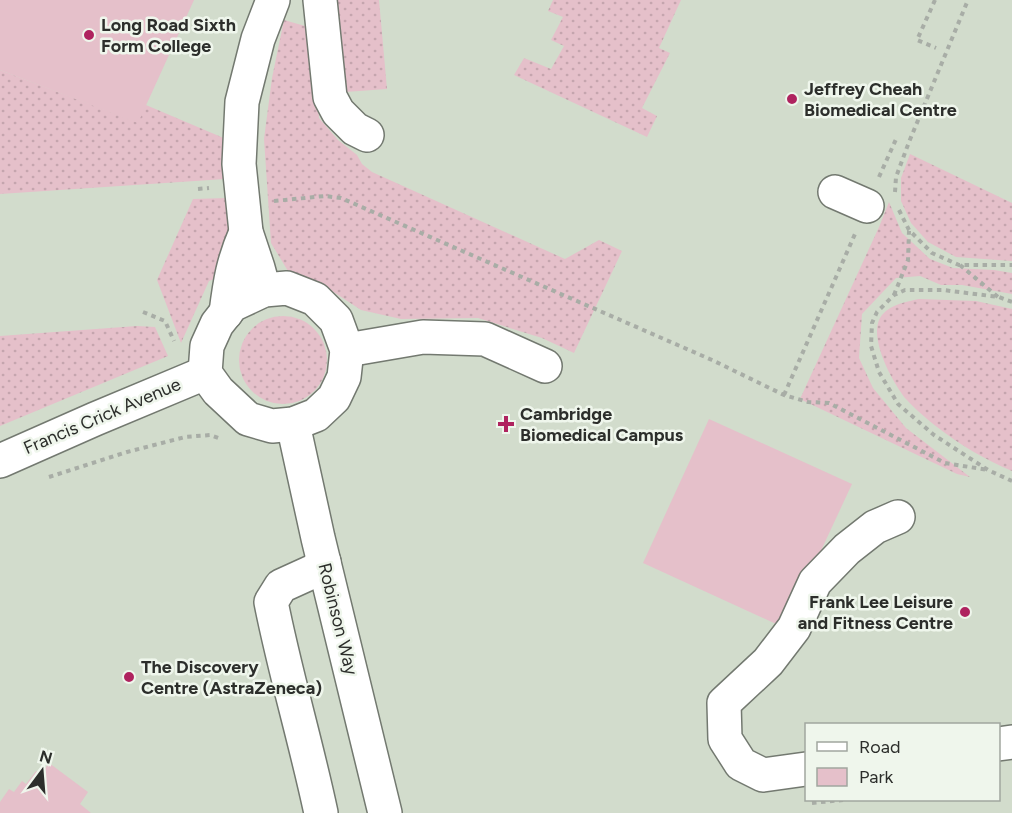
<svg xmlns="http://www.w3.org/2000/svg" width="1012" height="813" viewBox="0 0 1012 813" font-family="Figtree,sans-serif">
	<style>
		.built { fill: #d2dccc; fill-rule: evenodd }
		.grass { fill: url(#grass-dots) }
		.park { fill: #e5c0ca }
		.lines { fill: none; stroke-linecap: round; stroke-linejoin: round }
		.minor-casing { stroke: #737970; stroke-width: 36 }
		.path { stroke: #a8ada6; stroke-width: 4; stroke-dasharray: 4.5 4.5; stroke-linecap: butt }
		.minor { stroke: #fff; stroke-width: 33 }
		.poi-dot { fill: #af235f; stroke: #eff6ec; stroke-width: 2 }
		.labels { text-anchor: middle; stroke-width: 5; stroke-linejoin: round; paint-order: stroke }
		.poi-label { font-size: 18px; font-weight: bold; fill: #2c2e2b; stroke: #eff6ec; text-anchor: start }
		.street-label { font-size: 18px; fill: #2c2e2b; stroke: #eff6ec }
	</style>
	<defs>
		<pattern id="grass-dots" width="8" height="8" patternUnits="userSpaceOnUse" patternTransform="scale(1.5)"><rect width="8" height="8" fill="#e5c0ca"/><path d="M2 2h.1M6 6h.1" fill="none" stroke="#c5a5ae" stroke-width="1.8" stroke-linecap="round"/></pattern>
	</defs>
	<rect width="100%" height="100%" fill="#e2e8df"/>
	<!-- built -->
	<path class="built" d="M 0,0 L 1012,0 L 1012,813 L 0,813 ZM 806,724 L 998,724 L 998,800 L 806,800 Z"/>
	<!-- grass -->
	<g class="grass">
		<path d="M 337,0 L 379,0 L 387,89 L 345,92 Z"/>
		<path d="M 553,0 L 681,0 L 659,48 L 670,53 L 642,108 L 657,116 L 647,137 L 514,75 L 524,58 L 551,69 L 564,46 L 551,40 L 563,17 L 548,11 Z"/>
		<path d="M 284,20 L 312,28 L 319,118 L 338,140 L 357,155 L 362,164 L 372,172 L 565,259 L 599,240 L 622,251 L 574,353 L 542,338 L 478,318 L 401,319 L 361,310 L 329,289 L 288,271 L 271,243 L 264,139 L 272,78 Z"/>
		<path d="M 0,70 L 137,122 L 146,105 L 226,139 L 225,179 L 0,194 Z"/>
		<path d="M 910,154 L 1012,203 L 1012,261 L 956,257 L 928,242 L 911,223 L 901,201 L 901,178 Z"/>
		<path d="M 227,198 L 230,244 L 224,275 L 209,281 L 181,343 L 157,280 L 193,199 Z"/>
		<path d="M 889,202 L 902,233 L 930,259 L 953,268 L 994,270 L 1012,273 L 1012,294 L 962,285 L 941,285 L 920,276 L 896,278 L 862,314 L 859,358 L 873,388 L 906,428 L 970,477 L 957,474 L 800,399 L 879,227 Z"/>
		<path d="M 919,299 L 976,301 L 1012,309 L 1012,471 C 986,460 960,445 937,427 C 927,419 915,409 906,399 C 893,383 866,335 882,315 C 891,304 906,302 919,299 Z"/>
		<circle cx="283" cy="360" r="44"/>
		<path d="M 137,326 L 155,327 L 168,356 L 0,426 L 0,336 Z"/>
	</g>
	<!-- park -->
	<g class="park">
		<path d="M 0,0 L 194,0 L 138,123 L 0,70 Z"/>
		<path d="M 709,419 L 852,484 L 785,628 L 643,563 Z"/>
		<path d="M 49,763 L 88,792 L 80,804 L 91,813 L 0,813 L 0,802 L 9,789 L 14,792 L 22,781 L 26,784 L 36,771 L 41,774 Z"/>
	</g>
	<g class="lines">
		<defs>
			<g id="minor">
				<path d="M 320,0 L 330,97 L 338,112 L 355,129 L 367,135"/>
				<path d="M 835,192 L 867,206"/>
				<path d="M 287,288 L 315,299 L 336,320 L 347,350 L 344,377 L 334,398 L 316,415 L 293,424 L 272,426 L 248,419 L 218,391 L 205,373 L 207,346 L 217,324 L 232,305 L 264,290 Z"/>
				<path d="M 264,290 L 258,268 L 246,232 L 239,164 L 242,102 L 258,39 L 273,0"/>
				<path d="M 226,313 C 230,281 233,262 246,232"/>
				<path d="M 347,350 L 423,337 L 485,339 L 545,366"/>
				<path d="M 293,424 L 318,538 L 385,813"/>
				<path d="M 0,461 L 95,419 L 205,373"/>
				<path d="M 998,744 L 1012,742"/>
				<path d="M 806,769 L 763,775 L 741,764 L 725,739 L 724,703 L 768,662 L 794,628 L 815,582 L 847,549 L 875,527 L 898,517"/>
				<path d="M 321,813 C 306,742 285,673 271,602 L 281,586 L 314,571 L 324,562"/>
			</g>
		</defs>
		<!-- minor casing -->
		<use href="#minor" class="minor-casing"/>
		<!-- path -->
		<g class="path">
			<path d="M 935,0 L 917,40 L 936,48"/>
			<path d="M 879,177 L 897,137"/>
			<path d="M 198,189 L 209,188"/>
			<path d="M 895,192 L 896,177 L 909,142 L 968,0"/>
			<path d="M 274,201 L 325,196 L 341,198 L 712,360 L 784,395 L 808,402 L 829,403 L 945,463 L 988,470"/>
			<path d="M 899,210 L 909,230 L 932,253 L 959,265 L 1012,265"/>
			<path d="M 960,265 L 998,297"/>
			<path d="M 894,295 L 908,260 L 909,231"/>
			<path d="M 1012,302 L 999,297 L 943,290 L 905,290 L 894,295 L 877,312 L 872,323 L 871,346 L 879,372 L 898,404 L 934,435 L 988,470 L 1012,481"/>
			<path d="M 143,312 L 165,321 L 174,341"/>
			<path d="M 784,395 L 855,234"/>
			<path d="M 49,477 L 127,452 L 185,437 L 210,435 L 221,439"/>
			<path d="M 812,803 L 843,800"/>
		</g>
		<!-- minor -->
		<use href="#minor" class="minor"/>
	</g>
	<!-- markers -->
	<g class="poi-dot">
		<circle cx="89" cy="35" r="6"/>
		<circle cx="792" cy="99" r="6"/>
		<path d="M503 415h6v6h6v6h-6v6h-6v-6h-6v-6h6z"/>
		<circle cx="965" cy="612" r="6"/>
		<circle cx="129" cy="677" r="6"/>
	</g>
	<g class="labels">
		<!-- poi labels -->
		<g class="poi-label">
			<text x="101" y="31">Long Road Sixth<tspan x="101" dy="21">Form College</tspan></text>
			<text x="804" y="95">Jeffrey Cheah<tspan x="804" dy="21">Biomedical Centre</tspan></text>
			<text x="520" y="420">Cambridge<tspan x="520" dy="21">Biomedical Campus</tspan></text>
			<text x="953" y="608" text-anchor="end">Frank Lee Leisure<tspan x="953" dy="21">and Fitness Centre</tspan></text>
			<text x="141" y="673">The Discovery<tspan x="141" dy="21">Centre (AstraZeneca)</tspan></text>
		</g>
		<!-- street labels -->
		<g class="street-label">
			<text transform="translate(102 416) rotate(-23)" y="6">Francis Crick Avenue</text>
			<text transform="translate(338 619) rotate(76)" y="6">Robinson Way</text>
		</g>
	</g>
	<!-- legend -->
	<rect x="805" y="723" width="195" height="78" fill="#eff6ec" stroke="#a1a69f" stroke-width="1.5"/>
	<rect x="817" y="742" width="30" height="9" fill="#ffffff" stroke="#a1a69f" stroke-width="1.5"/>
	<text x="859" y="753" font-size="18" fill="#2c2e2b">Road</text>
	<rect x="817" y="768" width="30" height="18" fill="#e5c0ca" stroke="#a1a69f" stroke-width="1.5"/>
	<text x="859" y="783" font-size="18" fill="#2c2e2b">Park</text>
	<!-- north arrow -->
	<g transform="translate(42 771) rotate(16)" stroke="#eff6ec" stroke-width="4.5" paint-order="stroke">
	<path d="M0-4.5L10 22L0 15L-10 22Z" fill="#2c2e2b"/>
	<text y="-9" font-size="16" font-weight="bold" text-anchor="middle" fill="#2c2e2b">N</text>
	</g>
</svg>
